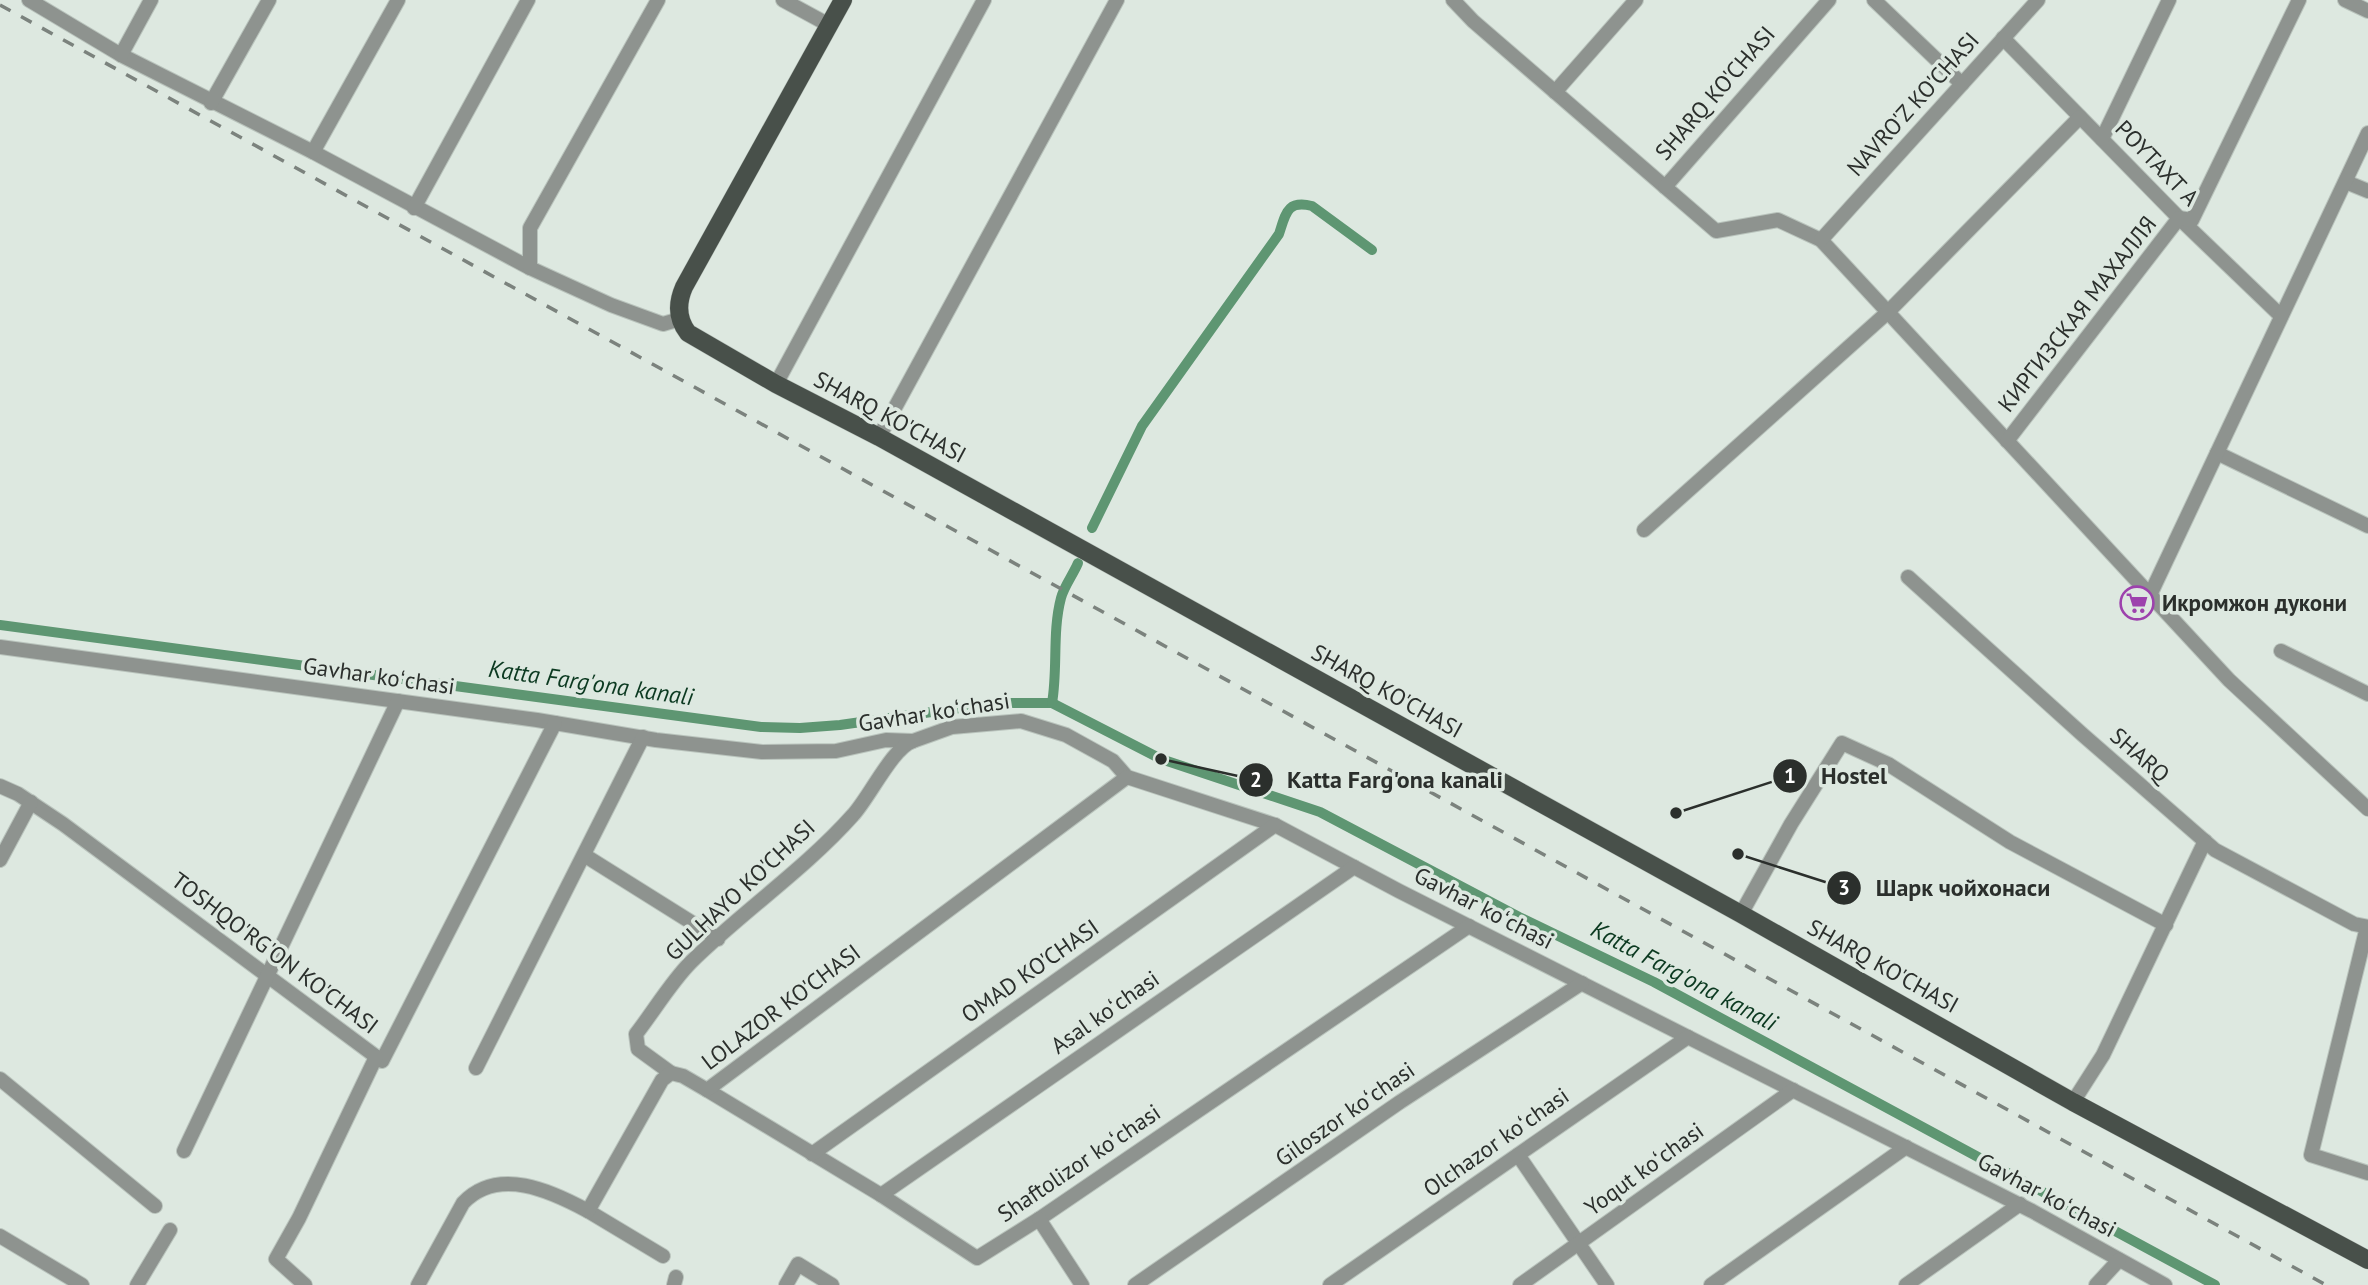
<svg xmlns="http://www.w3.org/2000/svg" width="2368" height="1285" viewBox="0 0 2368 1285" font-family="'PT Sans',sans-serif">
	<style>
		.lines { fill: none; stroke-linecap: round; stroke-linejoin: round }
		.canal { stroke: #5e9672; stroke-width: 10 }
		.minor-casing { stroke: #b9c3bc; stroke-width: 16 }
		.major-casing { stroke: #b9c3bc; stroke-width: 19 }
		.minor { stroke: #8e938f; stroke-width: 14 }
		.major { stroke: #48504a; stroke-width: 18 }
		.rail { stroke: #7b827d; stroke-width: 3.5; stroke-dasharray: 12 12; stroke-linecap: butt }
		.labels { text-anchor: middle; stroke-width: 7; stroke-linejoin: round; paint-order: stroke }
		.street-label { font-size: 23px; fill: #2b2f2c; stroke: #dde8e0 }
		.poi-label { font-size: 23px; font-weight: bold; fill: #2b2f2c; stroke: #dde8e0; text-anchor: start }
		.water-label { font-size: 24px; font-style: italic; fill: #0b3920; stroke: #dde8e0 }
		.leader { fill: none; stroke: #2b2f2c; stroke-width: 2.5 }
		.callout-dot { fill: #2b2f2c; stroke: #dde8e0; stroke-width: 2.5 }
		.mark-label { font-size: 21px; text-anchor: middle; font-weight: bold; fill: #fff }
		.callout-label { font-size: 24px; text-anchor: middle; font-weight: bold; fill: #2b2f2c; stroke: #dde8e0; stroke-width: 7; stroke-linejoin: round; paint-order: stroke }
	</style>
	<rect width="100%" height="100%" fill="#dde8e0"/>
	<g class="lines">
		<!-- canal -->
		<g class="canal">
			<path d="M 1092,528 L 1142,426 L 1279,234 C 1286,213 1287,200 1312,206 L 1372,250"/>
			<path d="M 0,625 L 761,727 L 800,728 L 840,725 L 995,703 L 1052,703 L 1161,759 L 1320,812 L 1519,917 L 1654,982 L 2215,1285"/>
			<path d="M 1052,703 C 1058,669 1052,632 1061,598 C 1064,586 1073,575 1078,563"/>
		</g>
		<defs>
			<g id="minor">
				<path d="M 29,0 L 121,55 L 313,152 L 530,268 L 611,305 L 663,324 L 680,319"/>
				<path d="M 783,0 L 829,25"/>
				<path d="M 1453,0 L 1473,21 L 1716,231 L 1778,220 L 1821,240 L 2229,680 L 2368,809"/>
				<path d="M 1874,0 L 1962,84"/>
				<path d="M 2345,0 L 2368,11"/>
				<path d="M 2003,38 L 2179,218 L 2281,316"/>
				<path d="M 121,55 L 151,0"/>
				<path d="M 1555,92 L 1636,0"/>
				<path d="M 211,103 L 269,0"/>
				<path d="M 2102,139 L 2169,0"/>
				<path d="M 313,152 L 398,0"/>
				<path d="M 2346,182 L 2368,191"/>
				<path d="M 1665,187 L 1829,0"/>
				<path d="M 414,208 L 528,0"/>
				<path d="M 1821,240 L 2038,0"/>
				<path d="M 530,268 L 530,228 L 658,0"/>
				<path d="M 776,384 L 984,0"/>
				<path d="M 879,437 L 1117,0"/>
				<path d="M 2007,441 L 2179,218 L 2192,220 L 2299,0"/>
				<path d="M 2217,453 L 2368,526"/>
				<path d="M 1644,530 L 1888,312 L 2080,117"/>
				<path d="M 1908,577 L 2083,735 L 2215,850 L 2354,924 L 2368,927"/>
				<path d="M 2150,595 L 2368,133"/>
				<path d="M 0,647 L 537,720 L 656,740 L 762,752 L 836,751 L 886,740 L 913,741 L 952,727 L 1021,721 L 1066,735 L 1113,761 L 1127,777 L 1275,825 L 1399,891 L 2032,1211 L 2165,1285"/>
				<path d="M 2281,651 L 2368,694"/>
				<path d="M 0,786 L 18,794 L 63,824 L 382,1061 L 555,723"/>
				<path d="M 584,855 L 718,939"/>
				<path d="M 0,860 L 31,802"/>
				<path d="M 1741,914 L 1791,824 L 1842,743 L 1888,764 L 2010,842 L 2166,925"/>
				<path d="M 2367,927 L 2311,1155 L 2368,1173"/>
				<path d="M 476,1068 L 643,737"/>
				<path d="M 671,1073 L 638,1049 L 636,1034 C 654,1011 671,982 691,962 C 743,911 805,869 853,815 C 869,798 893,747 913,741"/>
				<path d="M 0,1079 L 155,1206"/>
				<path d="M 707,1090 L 881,1195 L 977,1258 L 1039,1219 L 1469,926"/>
				<path d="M 2073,1102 L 2103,1055 L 2205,841"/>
				<path d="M 184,1151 L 398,701"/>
				<path d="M 812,1154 L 1275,825"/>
				<path d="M 1518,1155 L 1607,1285"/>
				<path d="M 881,1195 L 1354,867"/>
				<path d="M 588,1211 L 663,1256"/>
				<path d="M 1039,1219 L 1082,1285"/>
				<path d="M 0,1236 L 82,1285"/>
				<path d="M 137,1285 L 170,1230"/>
				<path d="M 305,1285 L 276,1259 L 299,1218 L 376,1057"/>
				<path d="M 418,1285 L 463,1203 C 498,1166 551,1191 588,1211 L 662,1080 L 671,1073 L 683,1076 L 707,1090 L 1127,777"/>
				<path d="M 674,1285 L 676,1277"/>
				<path d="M 786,1285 L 798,1264 L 832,1285"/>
				<path d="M 1135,1285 L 1400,1102 L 1582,983"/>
				<path d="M 1330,1285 L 1688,1037"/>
				<path d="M 1520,1285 L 1793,1090"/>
				<path d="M 1711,1285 L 1906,1147"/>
				<path d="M 1906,1285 L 2020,1204"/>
				<path d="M 2096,1285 L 2119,1260"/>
			</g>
			<path id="major" d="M 843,0 L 684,287 C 677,303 677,319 688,333 L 776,384 L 879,437 L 1741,914 L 2073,1102 L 2368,1260"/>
		</defs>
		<!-- minor casing -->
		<use href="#minor" class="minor-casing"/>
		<!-- major casing -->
		<use href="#major" class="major-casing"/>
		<!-- minor -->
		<use href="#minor" class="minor"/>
		<!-- major -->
		<use href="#major" class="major"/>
		<!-- rail -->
		<path class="rail" d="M 0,5 L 2326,1285"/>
	</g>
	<!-- icons -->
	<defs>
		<symbol id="supermarket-ring" viewBox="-11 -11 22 22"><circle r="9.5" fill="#dde8e0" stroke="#9d42ad" stroke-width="1.5"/><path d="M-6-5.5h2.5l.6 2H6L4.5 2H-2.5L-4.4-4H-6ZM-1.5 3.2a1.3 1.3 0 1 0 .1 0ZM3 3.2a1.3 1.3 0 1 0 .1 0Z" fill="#9d42ad"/></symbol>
	</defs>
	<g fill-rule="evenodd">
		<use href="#supermarket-ring" x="2118" y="584" width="38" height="38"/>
	</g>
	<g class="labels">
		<!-- street labels -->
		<g class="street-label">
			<text transform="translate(1715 93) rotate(-49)" y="8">SHARQ KO'CHASI</text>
			<text transform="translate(1913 104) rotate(-48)" y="8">NAVRO'Z KO'CHASI</text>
			<text transform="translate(2157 163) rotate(46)" y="8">POYTAXT A</text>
			<text transform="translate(2077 314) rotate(-52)" y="8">КИРГИЗСКАЯ МАХАЛЛЯ</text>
			<text transform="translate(890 417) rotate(28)" y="8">SHARQ KO'CHASI</text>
			<text transform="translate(379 676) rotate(8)" y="8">Gavhar koʻchasi</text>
			<text transform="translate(1387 691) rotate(29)" y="8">SHARQ KO'CHASI</text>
			<text transform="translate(934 712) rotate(-9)" y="8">Gavhar koʻchasi</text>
			<text transform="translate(2140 755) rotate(41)" y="8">SHARQ</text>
			<text transform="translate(740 890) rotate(-43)" y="8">GULHAYO KO'CHASI</text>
			<text transform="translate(1484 908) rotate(27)" y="8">Gavhar koʻchasi</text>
			<text transform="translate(275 953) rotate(37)" y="8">TOSHQO'RG'ON KO'CHASI</text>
			<text transform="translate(1883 966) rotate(29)" y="8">SHARQ KO'CHASI</text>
			<text transform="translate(1030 971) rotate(-35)" y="8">OMAD KO'CHASI</text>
			<text transform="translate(781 1007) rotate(-37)" y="8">LOLAZOR KO'CHASI</text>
			<text transform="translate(1105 1012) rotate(-35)" y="8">Asal koʻchasi</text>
			<text transform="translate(1345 1114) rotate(-35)" y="8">Giloszor koʻchasi</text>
			<text transform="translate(1496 1142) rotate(-35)" y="8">Olchazor koʻchasi</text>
			<text transform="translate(1079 1163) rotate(-34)" y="8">Shaftolizor koʻchasi</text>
			<text transform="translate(1644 1169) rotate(-36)" y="8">Yoqut koʻchasi</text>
			<text transform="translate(2047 1195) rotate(28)" y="8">Gavhar koʻchasi</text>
		</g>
		<!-- poi labels -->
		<g class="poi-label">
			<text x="2162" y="611">Икромжон дукони</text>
		</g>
		<!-- water labels -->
		<g class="water-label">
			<text transform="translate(591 683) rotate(8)" y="8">Katta Farg'ona kanali</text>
			<text transform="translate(1684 976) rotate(28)" y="8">Katta Farg'ona kanali</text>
		</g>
	</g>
	<!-- callouts -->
	<path class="leader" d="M1676 813L1790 776M1161 759L1256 780M1738 854L1844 888"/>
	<g class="callout-dot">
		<circle cx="1676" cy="813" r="7"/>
		<circle cx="1161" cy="759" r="7"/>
		<circle cx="1738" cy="854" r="7"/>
		<circle cx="1790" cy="776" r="18"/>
		<circle cx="1256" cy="780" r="18"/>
		<circle cx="1844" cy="888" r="18"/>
	</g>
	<g class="mark-label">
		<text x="1790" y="783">1</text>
		<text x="1256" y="787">2</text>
		<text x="1844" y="895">3</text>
	</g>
	<g class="callout-label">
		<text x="1854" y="784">Hostel</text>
		<text x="1395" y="788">Katta Farg'ona kanali</text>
		<text x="1963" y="896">Шарк чойхонаси</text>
	</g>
</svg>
